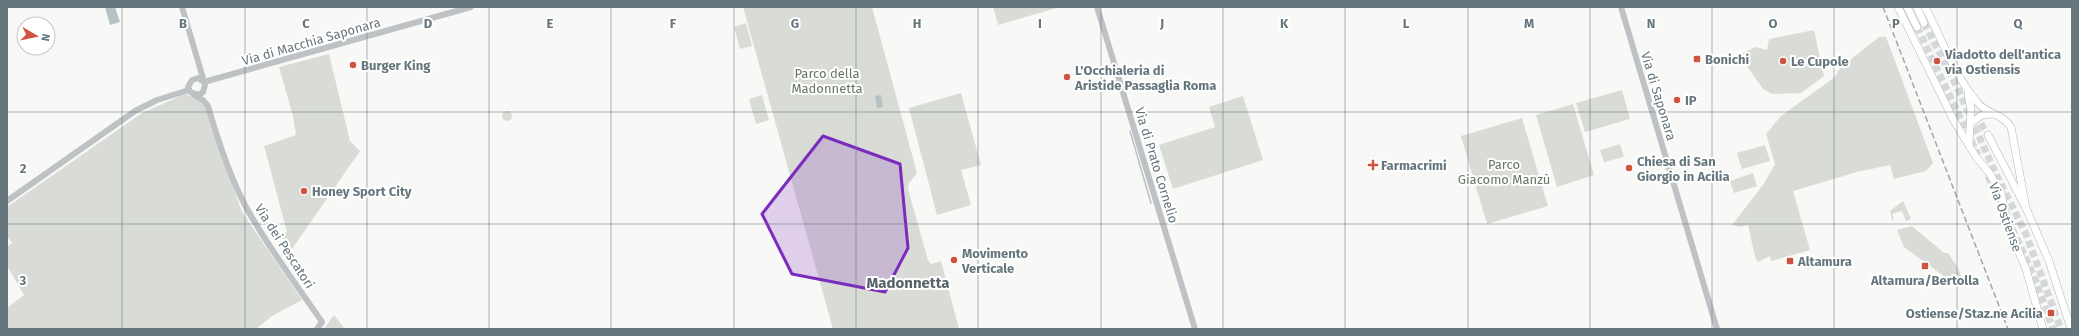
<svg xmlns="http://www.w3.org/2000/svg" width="2079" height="336" viewBox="0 0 2079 336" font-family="'Fira Sans',sans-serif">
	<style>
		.green { fill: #d9dcd6 }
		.water { fill: #b6c1c4 }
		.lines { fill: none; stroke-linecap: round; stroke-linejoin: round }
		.stream { stroke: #b6c1c4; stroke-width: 1.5 }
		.secondary-tunnel { stroke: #d4d8d8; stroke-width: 7; stroke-dasharray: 7 3.5; stroke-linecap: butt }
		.primary-tunnel { stroke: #d4d8d8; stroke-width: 7; stroke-dasharray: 7 3.5; stroke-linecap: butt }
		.secondary-casing { stroke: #b0b7ba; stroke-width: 8 }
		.primary-casing { stroke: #b0b5b8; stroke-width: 8 }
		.tertiary { stroke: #bec2c5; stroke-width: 6 }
		.secondary { stroke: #fff; stroke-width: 7 }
		.primary { stroke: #fff; stroke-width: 7 }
		.rail { stroke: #a0a7ab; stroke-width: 1.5; stroke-dasharray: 6 3; stroke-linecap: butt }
		.marked { fill: #7b2cbf; fill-opacity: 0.2; stroke: #7b2cbf; stroke-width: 3; stroke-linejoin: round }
		.grid { fill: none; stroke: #66767d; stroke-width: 1; stroke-opacity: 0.55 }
		.poi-dot { fill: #ce5340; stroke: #fff; stroke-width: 1.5 }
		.labels { text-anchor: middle; stroke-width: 4; stroke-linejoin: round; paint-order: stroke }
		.street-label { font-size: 13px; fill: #66767d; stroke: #fff }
		.poi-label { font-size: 13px; font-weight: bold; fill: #66767d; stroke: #fff; text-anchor: start }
		.park-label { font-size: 13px; fill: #697665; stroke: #fff }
		.quarter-label { font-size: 15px; font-weight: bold; fill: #586369; stroke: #fff }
		.grid-label { font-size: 13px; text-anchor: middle; font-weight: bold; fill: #66767d; stroke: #fff; stroke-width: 4; stroke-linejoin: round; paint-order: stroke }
	</style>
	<rect width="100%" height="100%" fill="#f8f8f6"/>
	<!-- green -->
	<g class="green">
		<path d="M 743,7 L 872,7 L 917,173 L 909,183 L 908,189 L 928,260 L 931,264 L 941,261 L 959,329 L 833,329 Z"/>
		<path d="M 993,7 L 1060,7 L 998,25 Z"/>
		<path d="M 746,23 L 752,46 L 740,49 L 734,27 Z"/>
		<path d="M 1814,30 L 1824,76 L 1801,93 L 1772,94 L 1763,89 L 1748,68 L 1743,53 L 1756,47 L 1767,50 L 1769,39 Z"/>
		<path d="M 1879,37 L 1886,37 L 1933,163 L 1926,171 L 1894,179 L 1890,165 L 1857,172 L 1793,191 L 1810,250 L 1771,261 L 1770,256 L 1758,262 L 1755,257 L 1748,225 L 1741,227 L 1732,225 L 1763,185 L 1775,164 L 1766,134 L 1781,116 L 1835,77 L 1840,68 Z"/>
		<path d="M 329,54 L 350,141 L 360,151 L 292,249 L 281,235 L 287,232 L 264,146 L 296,135 L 293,116 L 279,67 Z"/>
		<path d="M 1622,90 L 1630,119 L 1585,132 L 1576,103 Z"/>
		<path d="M 961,93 L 981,165 L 961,170 L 971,205 L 937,215 L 909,108 Z"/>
		<path d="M 185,94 L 200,100 L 205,106 L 242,212 L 302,300 L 272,316 L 256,329 L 7,329 L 7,308 L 24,295 L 7,266 L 7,247 L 12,243 L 7,236 L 7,207 L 142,113 Z"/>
		<path d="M 762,95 L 769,120 L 756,124 L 749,99 Z"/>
		<path d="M 1243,96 L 1263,160 L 1173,189 L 1159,145 L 1215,127 L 1209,107 Z"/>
		<path d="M 1573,104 L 1594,175 L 1557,187 L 1536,115 Z"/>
		<circle cx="507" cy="116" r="5"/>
		<path d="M 1522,118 L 1548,206 L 1487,224 L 1461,136 Z"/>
		<path d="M 1620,144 L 1624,157 L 1604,162 L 1600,150 Z"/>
		<path d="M 1765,145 L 1770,161 L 1742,169 L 1737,153 Z"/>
		<path d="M 1753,173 L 1757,186 L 1734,193 L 1730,181 Z"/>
		<path d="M 1903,201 L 1911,219 L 1906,221 L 1902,211 L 1892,214 L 1894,219 L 1892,220 L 1890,211 Z"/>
		<path d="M 1912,226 L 1944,253 L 1948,253 L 1958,268 L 1961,276 L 1949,280 L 1904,247 L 1897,230 Z"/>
		<path d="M 334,315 L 345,329 L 324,329 Z"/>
	</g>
	<!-- water -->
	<g class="water">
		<path d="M 105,7 L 115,7 L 120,22 L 110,25 Z"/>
		<path d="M 881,95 L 883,107 L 877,108 L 875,96 Z"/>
	</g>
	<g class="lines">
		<!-- stream -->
		<path class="stream" d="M 1130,131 L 1151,203"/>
		<!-- secondary-tunnel -->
		<g class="secondary-tunnel">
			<path d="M 1917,27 L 1978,155"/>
			<path d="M 1988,176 L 2002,206"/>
			<path d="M 2008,219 L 2035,279 L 2053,329"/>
		</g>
		<!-- primary-tunnel -->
		<g class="primary-tunnel">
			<path d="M 1924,23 L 1957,87 L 1995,172 L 2026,234 L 2061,329"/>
			<path d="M 1969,106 L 1988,135"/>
		</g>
		<defs>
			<g id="secondary">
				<path d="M 1898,7 L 1953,119 L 1976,157 L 1990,174 L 2001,193 L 2009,229 L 2026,269 L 2043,329"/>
				<path d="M 1907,7 L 1917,27"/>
				<path d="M 1925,7 C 1942,39 1954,75 1977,102 C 1986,114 2003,114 2011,127 L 2026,208 L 2049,261 L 2071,329"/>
				<path d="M 1968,94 L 1971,110 L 1969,145"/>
				<path d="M 1971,123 L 1982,115 L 1992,114"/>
			</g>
			<g id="primary">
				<path d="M 1917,7 L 1924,23"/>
				<path d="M 1988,135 L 2026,208"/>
			</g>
		</defs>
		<!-- secondary casing -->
		<use href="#secondary" class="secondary-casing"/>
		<!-- primary casing -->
		<use href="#primary" class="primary-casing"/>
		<!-- tertiary -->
		<g class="tertiary">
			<path d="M 182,7 L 205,85 L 203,92 L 199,95 L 190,92 L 188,87 L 192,80 L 198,78 L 204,82"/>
			<path d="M 1097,7 L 1195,329"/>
			<path d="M 1621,7 L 1717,329"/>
			<path d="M 204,82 L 471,7"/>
			<path d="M 194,95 L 203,100 L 208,106 C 218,141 229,175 246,207 C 268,247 296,284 322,322 L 317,329"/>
			<path d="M 7,201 L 135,111 L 157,100 L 189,90"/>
		</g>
		<!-- secondary -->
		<use href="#secondary" class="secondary"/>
		<!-- primary -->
		<use href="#primary" class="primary"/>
		<!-- rail -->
		<path class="rail" d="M 1883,7 L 2008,329"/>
	</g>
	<!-- marked area -->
	<path class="marked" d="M 823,136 L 900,164 L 908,248 L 885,292 L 792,274 L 762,214 Z"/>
	<!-- grid -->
	<path class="grid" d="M 122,7 L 122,329M 245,7 L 245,329M 367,7 L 367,329M 489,7 L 489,329M 611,7 L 611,329M 734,7 L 734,329M 856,7 L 856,329M 978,7 L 978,329M 1101,7 L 1101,329M 1223,7 L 1223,329M 1345,7 L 1345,329M 1468,7 L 1468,329M 1590,7 L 1590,329M 1712,7 L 1712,329M 1834,7 L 1834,329M 1957,7 L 1957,329M 7,112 L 2072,112M 7,224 L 2072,224"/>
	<!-- markers -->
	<g class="poi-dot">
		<rect x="1693" y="55" width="8" height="8" rx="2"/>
		<circle cx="1783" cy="61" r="4"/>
		<circle cx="1937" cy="61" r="4"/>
		<circle cx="353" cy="65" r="4"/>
		<circle cx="1067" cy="77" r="4"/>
		<circle cx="1677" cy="100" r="4"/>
		<path d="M1371 159h4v4h4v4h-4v4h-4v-4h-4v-4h4z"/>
		<circle cx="1629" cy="168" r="4"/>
		<circle cx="304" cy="191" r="4"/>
		<circle cx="954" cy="260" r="4"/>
		<rect x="1786" y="257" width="8" height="8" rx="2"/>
		<rect x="1921" y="262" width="8" height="8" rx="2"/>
		<rect x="2047" y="309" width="8" height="8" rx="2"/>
	</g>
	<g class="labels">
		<!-- street labels -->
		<g class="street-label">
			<text transform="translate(311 41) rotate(-16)" y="5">Via di Macchia Saponara</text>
			<text transform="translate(1659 96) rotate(73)" y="5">Via di Saponara</text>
			<text transform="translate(1157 165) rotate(73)" y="5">Via di Prato Cornelio</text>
			<text transform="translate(2006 217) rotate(70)" y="5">Via Ostiense</text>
			<text transform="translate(285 246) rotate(57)" y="5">Via dei Pescatori</text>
		</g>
		<!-- poi labels -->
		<g class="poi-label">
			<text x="1945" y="59">Viadotto dell'antica<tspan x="1945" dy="15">via Ostiensis</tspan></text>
			<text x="1705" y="64">Bonichi</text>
			<text x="1791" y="66">Le Cupole</text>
			<text x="361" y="70">Burger King</text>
			<text x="1075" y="75">L'Occhialeria di<tspan x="1075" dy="15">Aristide Passaglia Roma</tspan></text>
			<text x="1685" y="105">IP</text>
			<text x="1637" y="166">Chiesa di San<tspan x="1637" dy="15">Giorgio in Acilia</tspan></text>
			<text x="1381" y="170">Farmacrimi</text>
			<text x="312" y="196">Honey Sport City</text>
			<text x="962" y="258">Movimento<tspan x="962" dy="15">Verticale</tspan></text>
			<text x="1798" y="266">Altamura</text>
			<text x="1925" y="285" text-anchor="middle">Altamura/Bertolla</text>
			<text x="2043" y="318" text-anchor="end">Ostiense/Staz.ne Acilia</text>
		</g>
		<!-- park labels -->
		<g class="park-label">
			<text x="827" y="78">Parco della<tspan x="827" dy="15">Madonnetta</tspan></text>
			<text x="1504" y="169">Parco<tspan x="1504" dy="15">Giacomo Manzù</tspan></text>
		</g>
		<!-- quarter labels -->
		<g class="quarter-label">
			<text x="908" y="288">Madonnetta</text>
		</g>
	</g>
	<g class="grid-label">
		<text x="183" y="28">B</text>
		<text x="306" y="28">C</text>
		<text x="428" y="28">D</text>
		<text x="550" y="28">E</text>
		<text x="673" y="28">F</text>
		<text x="795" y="28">G</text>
		<text x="917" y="28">H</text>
		<text x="1040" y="28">I</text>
		<text x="1162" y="28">J</text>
		<text x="1284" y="28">K</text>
		<text x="1406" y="28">L</text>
		<text x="1529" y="28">M</text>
		<text x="1651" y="28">N</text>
		<text x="1773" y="28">O</text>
		<text x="1896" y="28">P</text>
		<text x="2018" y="28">Q</text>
		<text x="23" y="173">2</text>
		<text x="23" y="285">3</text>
	</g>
	<!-- border -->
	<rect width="2079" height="336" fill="none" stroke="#66767d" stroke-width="16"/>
	<!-- north arrow -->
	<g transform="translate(36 36) rotate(99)"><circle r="19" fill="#ffffff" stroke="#c2c8cb"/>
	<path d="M0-3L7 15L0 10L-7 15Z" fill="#ce5340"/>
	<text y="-6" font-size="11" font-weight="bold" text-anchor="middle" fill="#66767d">N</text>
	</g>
</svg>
